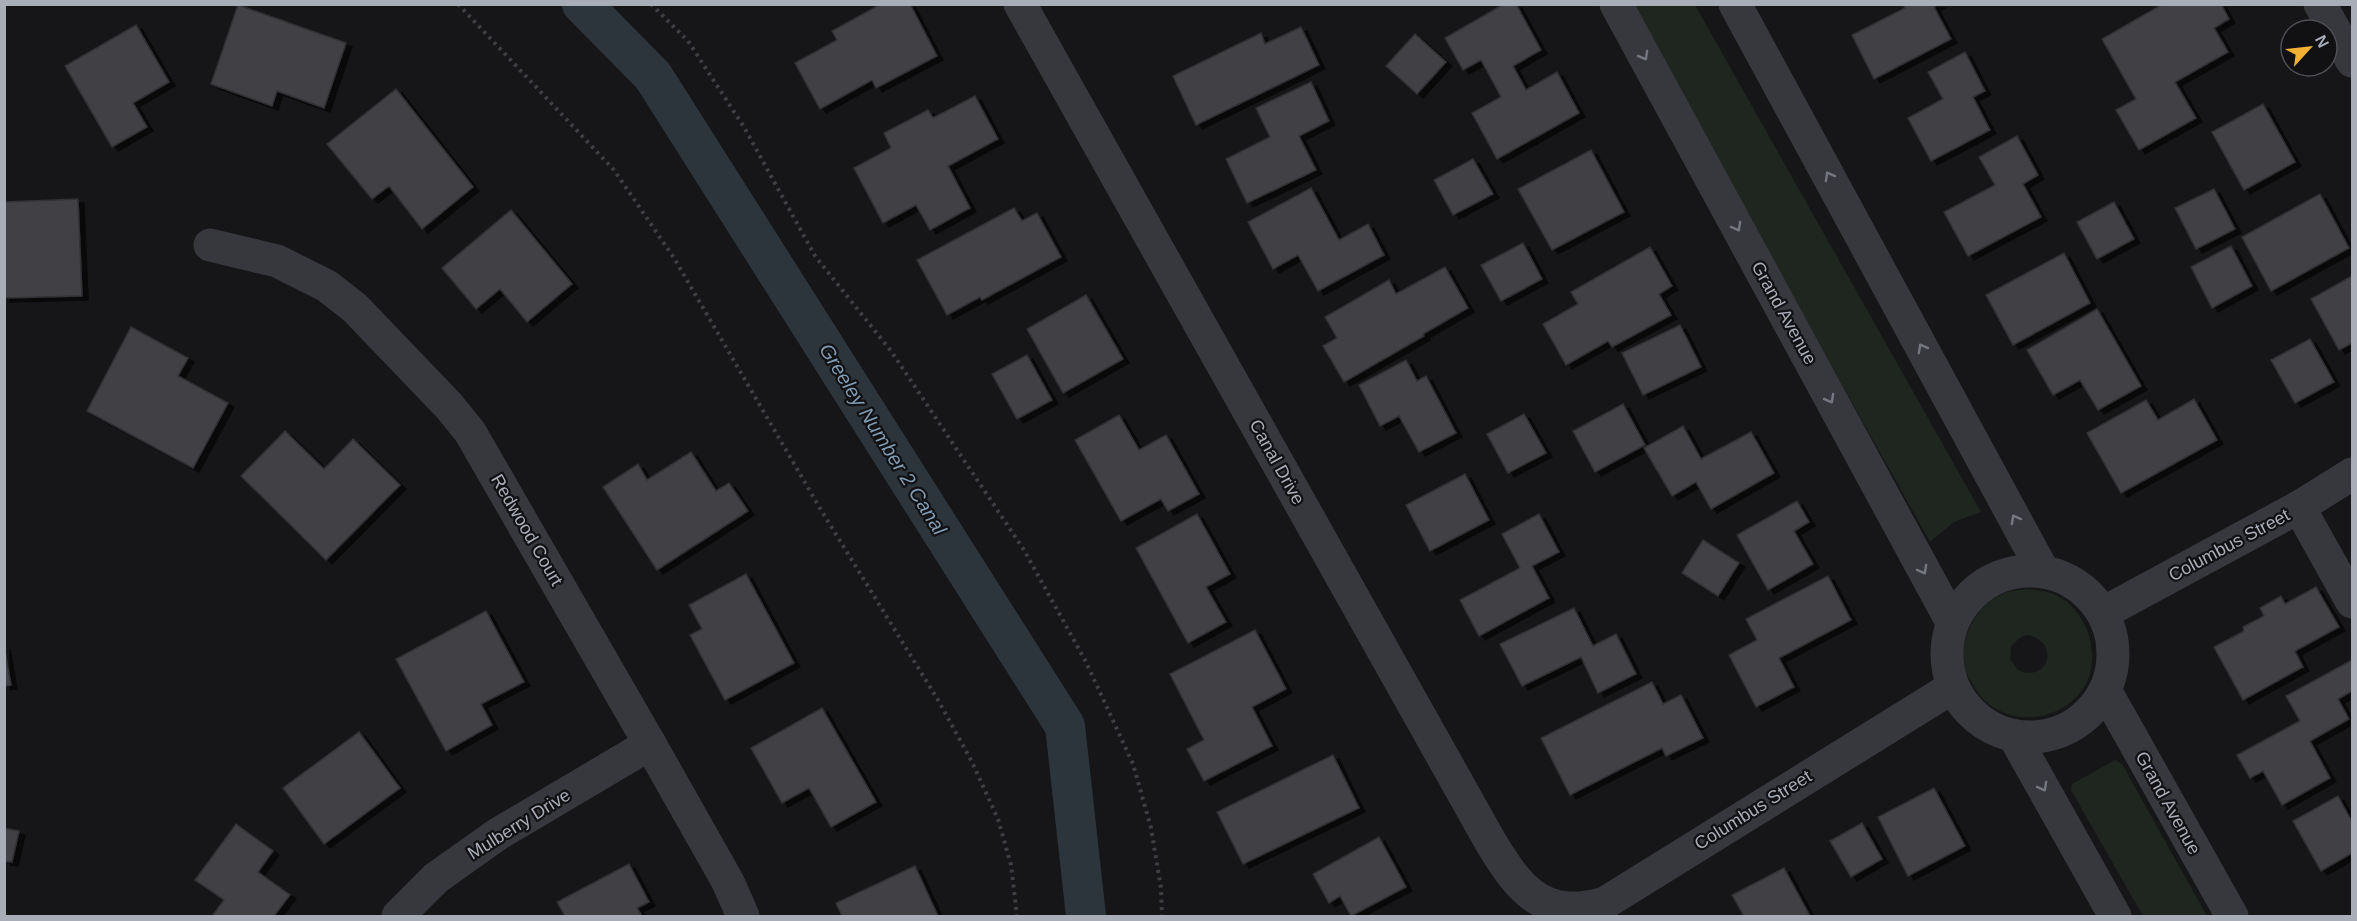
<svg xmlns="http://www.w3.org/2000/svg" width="2357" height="921" viewBox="0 0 2357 921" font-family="Helvetica,sans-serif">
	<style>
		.green { fill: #1e261f; fill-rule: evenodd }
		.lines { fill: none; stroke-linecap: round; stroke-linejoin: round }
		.canal { stroke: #2c353c; stroke-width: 40 }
		.building { fill: #404145; stroke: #303034; stroke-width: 1.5; filter: url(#shadow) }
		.path { stroke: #3d3f44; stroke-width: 4; stroke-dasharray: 3 4.5; stroke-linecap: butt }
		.minor { stroke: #37383d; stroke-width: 33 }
		.oneway { stroke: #757881 }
		.labels { text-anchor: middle; stroke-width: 4.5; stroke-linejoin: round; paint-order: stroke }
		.street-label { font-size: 18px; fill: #a8adb8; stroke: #111113 }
		.water-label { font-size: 20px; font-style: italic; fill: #7f9bb3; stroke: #111113 }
	</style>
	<defs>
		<filter id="shadow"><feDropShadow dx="6" dy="4" stdDeviation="0" flood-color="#0009"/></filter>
	</defs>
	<rect width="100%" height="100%" fill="#161618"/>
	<!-- green -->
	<g class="green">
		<path d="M 1630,5 L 1695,5 L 1981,512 L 1954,522 L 1930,542 Z"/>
		<path d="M 2028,589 C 2035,590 2044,591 2051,593 C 2082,604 2100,645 2089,677 C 2077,709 2041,723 2010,715 C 1997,711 1981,701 1975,688 C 1972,683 1968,677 1966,672 C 1957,641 1975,604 2005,593 C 2012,590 2021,590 2028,589 ZM 2028,635 C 2061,642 2048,684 2018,670 L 2010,659 L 2011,646 L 2021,637 Z"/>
		<path d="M 2115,760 L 2122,764 L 2207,916 L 2143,916 L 2071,790 L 2072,784 Z"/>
	</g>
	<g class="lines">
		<!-- canal -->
		<path class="canal" d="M 582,4 L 653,76 L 1065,726 L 1086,916"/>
	</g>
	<!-- building -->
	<g class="building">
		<path d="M 881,4 L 910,4 L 937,56 L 876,88 L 872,80 L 820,109 L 795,63 L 837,40 L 832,31 Z"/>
		<path d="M 1504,4 L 1516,4 L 1541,50 L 1513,66 L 1526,90 L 1557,72 L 1579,113 L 1497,159 L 1472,113 L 1501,97 L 1481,60 L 1463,70 L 1445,38 Z"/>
		<path d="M 1903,4 L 1939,4 L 1934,7 L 1951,39 L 1874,79 L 1852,35 L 1905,8 Z"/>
		<path d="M 2163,4 L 2221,4 L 2229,19 L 2214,28 L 2228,52 L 2175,82 L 2196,118 L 2139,150 L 2116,110 L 2136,99 L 2102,39 Z"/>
		<path d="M 238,5 L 346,43 L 324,108 L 277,91 L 272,106 L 211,84 Z"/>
		<path d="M 136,25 L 169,82 L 133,103 L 147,127 L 112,147 L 65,66 Z"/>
		<path d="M 1301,27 L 1319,65 L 1196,125 L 1173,76 L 1261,33 L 1265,44 Z"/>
		<path d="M 1415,34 L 1446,62 L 1417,94 L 1386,66 Z"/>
		<path d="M 1965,52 L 1985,91 L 1973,97 L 1990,130 L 1931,161 L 1908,118 L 1943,99 L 1928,72 Z"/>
		<path d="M 1311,82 L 1329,121 L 1299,136 L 1316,170 L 1247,203 L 1226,159 L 1270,137 L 1256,108 Z"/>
		<path d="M 396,89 L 473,187 L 422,229 L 389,186 L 372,199 L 327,144 Z"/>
		<path d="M 975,96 L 998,139 L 948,166 L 970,208 L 930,230 L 916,205 L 883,223 L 854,168 L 891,148 L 884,133 L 928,110 L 933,118 Z"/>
		<path d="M 2263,104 L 2295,162 L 2244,190 L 2212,132 Z"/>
		<path d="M 2017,136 L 2038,175 L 2023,184 L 2041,217 L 1968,256 L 1944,212 L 1995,185 L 1979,157 Z"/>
		<path d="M 1591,150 L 1624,212 L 1552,250 L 1518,189 Z"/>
		<path d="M 1473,159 L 1493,194 L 1453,215 L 1434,180 Z"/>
		<path d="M 1311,188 L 1339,240 L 1368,224 L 1384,255 L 1318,291 L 1298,255 L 1273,269 L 1248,222 Z"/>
		<path d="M 2214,189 L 2235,229 L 2196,249 L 2175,208 Z"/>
		<path d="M 2320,194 L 2349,248 L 2271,291 L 2242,237 Z"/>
		<path d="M 78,199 L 82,296 L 4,298 L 4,202 Z"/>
		<path d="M 2114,202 L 2134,239 L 2097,259 L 2077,222 Z"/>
		<path d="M 1014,208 L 1022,221 L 1037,213 L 1061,257 L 982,300 L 980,297 L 947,315 L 917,260 Z"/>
		<path d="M 511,210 L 572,284 L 527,322 L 500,289 L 476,309 L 442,268 Z"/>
		<path d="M 1523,243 L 1542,279 L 1501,301 L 1481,265 Z"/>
		<path d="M 2231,246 L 2252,286 L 2212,308 L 2191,267 Z"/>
		<path d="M 1650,247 L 1672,286 L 1659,294 L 1671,315 L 1612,347 L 1608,341 L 1566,365 L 1543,324 L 1578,304 L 1571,292 Z"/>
		<path d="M 2064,253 L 2090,303 L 2013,345 L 1986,295 Z"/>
		<path d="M 1445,267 L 1468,308 L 1423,334 L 1424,336 L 1344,382 L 1323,346 L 1337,338 L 1325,317 L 1389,280 L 1396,294 Z"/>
		<path d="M 2352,276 L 2352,343 L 2339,350 L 2311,299 Z"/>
		<path d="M 1086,295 L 1123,359 L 1063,393 L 1027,329 Z"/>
		<path d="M 2097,309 L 2141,386 L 2098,410 L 2080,380 L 2053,395 L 2027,350 Z"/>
		<path d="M 1680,325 L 1701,367 L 1643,395 L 1622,353 Z"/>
		<path d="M 131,327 L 188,358 L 178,376 L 228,403 L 193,468 L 87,411 Z"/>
		<path d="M 2310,339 L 2334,382 L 2295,403 L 2271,360 Z"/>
		<path d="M 1027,355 L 1052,400 L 1017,419 L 992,374 Z"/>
		<path d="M 1406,360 L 1417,381 L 1426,376 L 1456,433 L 1419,452 L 1399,416 L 1380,426 L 1359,385 Z"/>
		<path d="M 2194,399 L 2217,440 L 2121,493 L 2087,433 L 2146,400 L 2158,420 Z"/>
		<path d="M 1623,404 L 1645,445 L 1595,472 L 1573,431 Z"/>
		<path d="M 1524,414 L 1546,453 L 1508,473 L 1487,434 Z"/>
		<path d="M 1119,415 L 1139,450 L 1166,435 L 1199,494 L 1168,511 L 1161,499 L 1121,521 L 1075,440 Z"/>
		<path d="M 1683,426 L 1701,459 L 1751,432 L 1774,473 L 1711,509 L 1696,482 L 1672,496 L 1644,448 Z"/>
		<path d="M 285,431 L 324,469 L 353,439 L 400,485 L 326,560 L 241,476 Z"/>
		<path d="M 691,452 L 716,491 L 729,483 L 748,511 L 657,570 L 603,487 L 638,464 L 647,480 Z"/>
		<path d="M 1465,474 L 1489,520 L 1430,551 L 1406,505 Z"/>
		<path d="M 1797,501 L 1809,522 L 1794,531 L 1813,564 L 1768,590 L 1737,535 Z"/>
		<path d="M 1197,514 L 1230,574 L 1206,587 L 1226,622 L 1188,643 L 1136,548 Z"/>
		<path d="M 1539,514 L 1559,552 L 1532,566 L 1549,598 L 1479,636 L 1460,600 L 1520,568 L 1502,534 Z"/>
		<path d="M 1703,540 L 1739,563 L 1718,596 L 1682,573 Z"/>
		<path d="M 746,574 L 794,663 L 725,700 L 690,635 L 702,629 L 689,605 Z"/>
		<path d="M 1828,576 L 1851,620 L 1779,658 L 1794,687 L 1756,707 L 1729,655 L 1757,640 L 1746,619 Z"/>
		<path d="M 2316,587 L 2339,627 L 2295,651 L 2303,667 L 2243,700 L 2214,647 L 2244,631 L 2243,627 L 2264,616 L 2260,608 L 2281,596 L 2285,604 Z"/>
		<path d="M 1574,608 L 1593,646 L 1616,634 L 1636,674 L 1598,693 L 1581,657 L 1522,686 L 1500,644 Z"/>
		<path d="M 486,611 L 524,682 L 481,704 L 492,725 L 446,751 L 396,659 Z"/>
		<path d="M 1255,630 L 1286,689 L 1252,707 L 1272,746 L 1204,781 L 1187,749 L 1204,740 L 1170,674 Z"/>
		<path d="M 4,645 L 11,685 L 4,686 Z"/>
		<path d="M 2352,660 L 2352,691 L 2338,699 L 2349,719 L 2310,741 L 2330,778 L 2282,805 L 2263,771 L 2250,778 L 2237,755 L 2300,721 L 2286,696 Z"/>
		<path d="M 1652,682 L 1663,704 L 1681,695 L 1703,738 L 1666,756 L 1662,748 L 1570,795 L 1541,738 Z"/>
		<path d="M 822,708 L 876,802 L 831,827 L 809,788 L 782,803 L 751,748 Z"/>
		<path d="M 359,732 L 400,788 L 324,844 L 283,788 Z"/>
		<path d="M 1333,755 L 1359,808 L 1243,864 L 1217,812 Z"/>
		<path d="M 1934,788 L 1965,846 L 1908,876 L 1878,817 Z"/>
		<path d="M 2338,796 L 2352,822 L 2352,853 L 2321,871 L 2293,821 Z"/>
		<path d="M 1862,823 L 1882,859 L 1851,877 L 1830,841 Z"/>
		<path d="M 236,824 L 273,851 L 258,872 L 290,895 L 274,916 L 212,916 L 224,900 L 195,880 Z"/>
		<path d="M 4,828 L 19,831 L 12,862 L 4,861 Z"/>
		<path d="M 1379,837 L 1406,887 L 1351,916 L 1340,896 L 1329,903 L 1313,874 Z"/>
		<path d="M 629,864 L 649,902 L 637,908 L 642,916 L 565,916 L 557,902 Z"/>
		<path d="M 915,866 L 938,916 L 842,916 L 836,903 Z"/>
		<path d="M 1784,868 L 1810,916 L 1744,916 L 1732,895 Z"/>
	</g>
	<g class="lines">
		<!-- path -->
		<g class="path">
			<path d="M 458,4 L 614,170 L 674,258 L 821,510 L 938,700 L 972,762 L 998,819 L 1011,865 L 1017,916"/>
			<path d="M 651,4 L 688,41 L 744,127 L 815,256 L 891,351 L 1024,550 L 1086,662 L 1133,764 L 1151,828 L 1161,888 L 1162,916"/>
		</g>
		<!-- minor -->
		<g class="minor">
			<path d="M 1020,4 L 1490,841 C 1519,889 1542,921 1605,903 L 1953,687"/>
			<path d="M 1616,4 L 1952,622"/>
			<path d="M 1735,4 L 2043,571"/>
			<path d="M 2320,4 L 2352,61"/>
			<path d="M 210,245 L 277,261 L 327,286 L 355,308 L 449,406 L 470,432 L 650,744 L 728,882 L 743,916"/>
			<path d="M 2299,507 L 2352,602"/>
			<circle cx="2030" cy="654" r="83"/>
			<path d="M 2103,613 L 2299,507 L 2352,474"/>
			<path d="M 2105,690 L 2232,916"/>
			<path d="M 2014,736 L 2115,916"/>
			<path d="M 398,916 L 436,878 L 498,834 L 650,744"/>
		</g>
	</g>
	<!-- one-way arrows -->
	<defs><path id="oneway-chevron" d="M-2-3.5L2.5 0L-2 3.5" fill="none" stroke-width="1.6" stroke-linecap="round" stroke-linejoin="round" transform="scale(1.5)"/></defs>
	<g class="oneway">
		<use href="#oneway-chevron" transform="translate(1644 56) rotate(61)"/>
		<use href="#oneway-chevron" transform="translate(1829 176) rotate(-119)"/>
		<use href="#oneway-chevron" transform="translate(1737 227) rotate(61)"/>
		<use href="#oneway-chevron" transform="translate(1922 348) rotate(-119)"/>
		<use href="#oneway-chevron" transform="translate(1830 399) rotate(61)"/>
		<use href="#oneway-chevron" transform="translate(2015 519) rotate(-119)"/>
		<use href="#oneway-chevron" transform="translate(1923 570) rotate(61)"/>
		<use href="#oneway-chevron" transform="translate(2043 787) rotate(61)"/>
	</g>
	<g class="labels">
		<!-- street labels -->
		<g class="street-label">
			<text transform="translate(1784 313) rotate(61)" y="6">Grand Avenue</text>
			<text transform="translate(1277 462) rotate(61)" y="6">Canal Drive</text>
			<text transform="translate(527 530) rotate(60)" y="6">Redwood Court</text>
			<text transform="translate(2229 545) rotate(-28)" y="6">Columbus Street</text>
			<text transform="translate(2168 803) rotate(61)" y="6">Grand Avenue</text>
			<text transform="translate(1753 810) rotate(-32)" y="6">Columbus Street</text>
			<text transform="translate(519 824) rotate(-32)" y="6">Mulberry Drive</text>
		</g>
		<!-- water labels -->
		<g class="water-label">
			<text transform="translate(883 439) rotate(58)" y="7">Greeley Number 2 Canal</text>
		</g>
	</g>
	<!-- border -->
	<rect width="2357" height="921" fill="none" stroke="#a8adb8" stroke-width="12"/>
	<!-- north arrow -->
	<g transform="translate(2309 48) rotate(63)"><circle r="28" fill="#111113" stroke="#4d4f55" stroke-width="1.5"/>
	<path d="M0-4.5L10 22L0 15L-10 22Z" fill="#f2b134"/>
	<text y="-9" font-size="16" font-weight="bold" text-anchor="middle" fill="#a8adb8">N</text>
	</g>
</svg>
